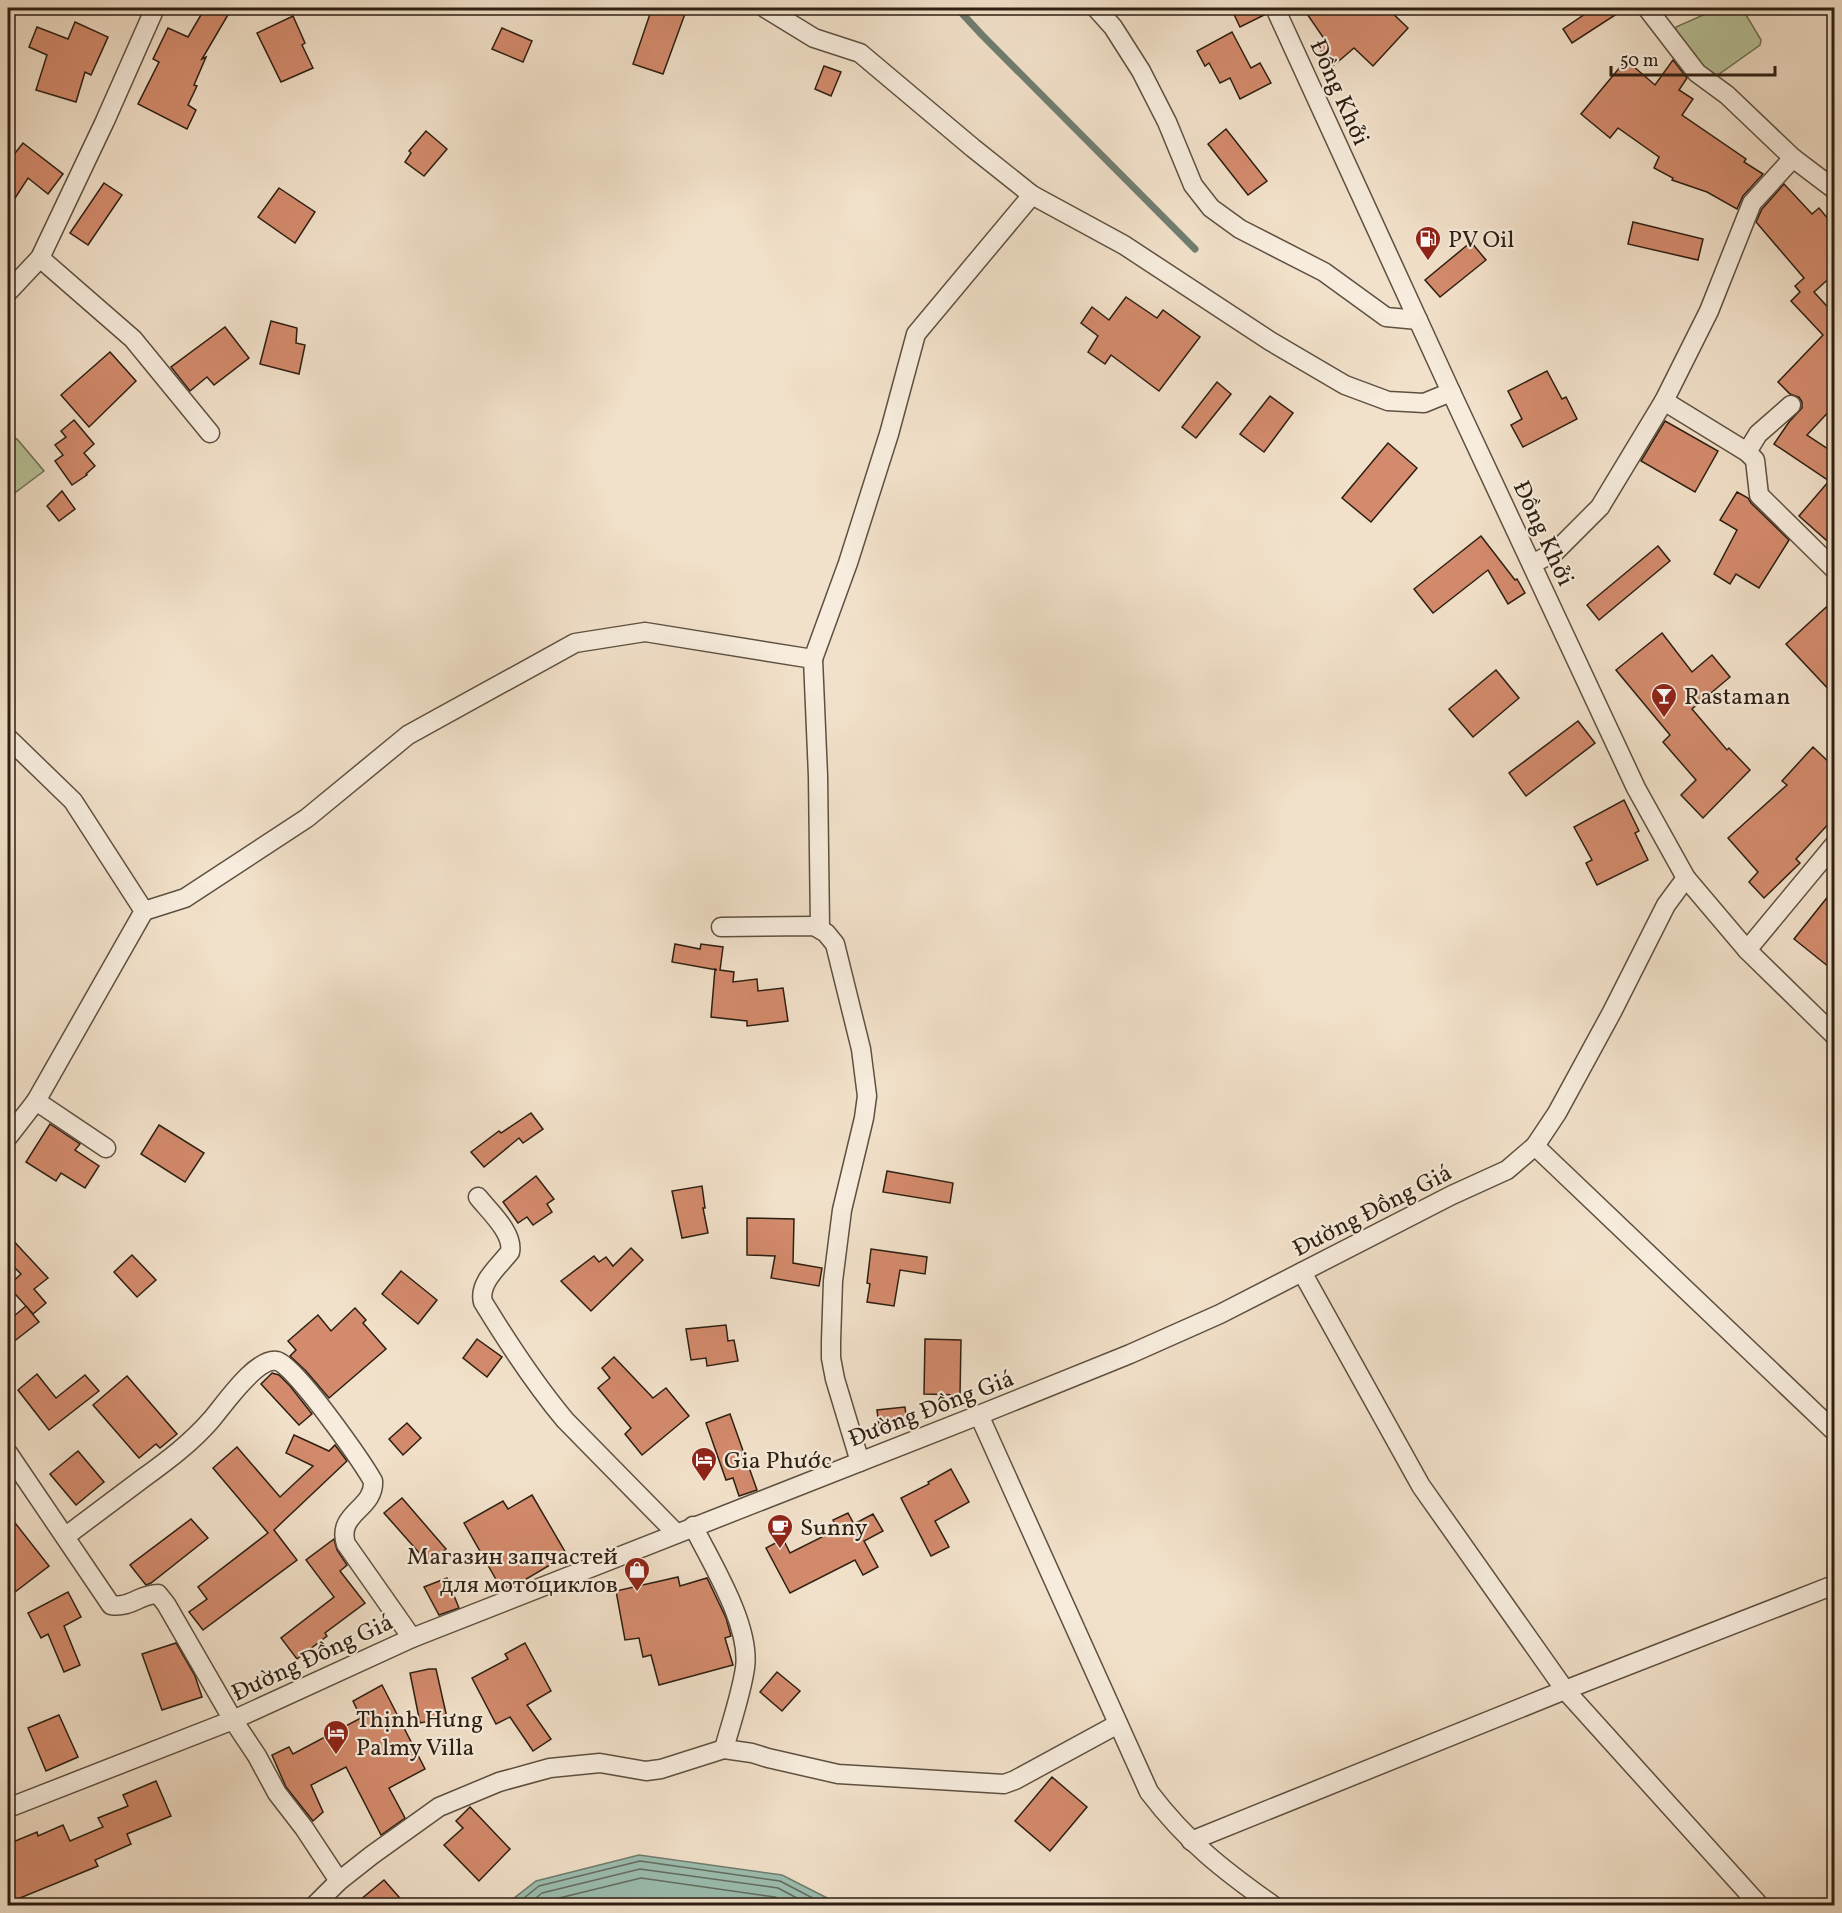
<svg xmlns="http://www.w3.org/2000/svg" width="1842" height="1913" viewBox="0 0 1842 1913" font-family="Vollkorn,serif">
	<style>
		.green { fill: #b8c399; stroke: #727156; stroke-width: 1.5 }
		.water { fill: #9cbeb0; stroke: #707e71; stroke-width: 1.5 }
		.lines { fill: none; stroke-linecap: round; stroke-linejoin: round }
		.shore { stroke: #646e61; stroke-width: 1.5 }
		.stream { stroke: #707e71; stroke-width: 7 }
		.building { fill: #d48b6d; stroke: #2d1f12; stroke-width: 1.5 }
		.street-casing { stroke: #5e5040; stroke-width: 21 }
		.street { stroke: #f7ecdd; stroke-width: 18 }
		.labels { text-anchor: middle; stroke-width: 4.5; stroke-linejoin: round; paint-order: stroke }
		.street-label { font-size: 24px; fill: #2d1f12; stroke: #f7ecdd }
		.poi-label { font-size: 24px; fill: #2d1f12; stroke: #f7ecdd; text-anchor: start }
	</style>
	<rect width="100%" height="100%" fill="#f2e1ca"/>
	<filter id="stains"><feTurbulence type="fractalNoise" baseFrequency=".00333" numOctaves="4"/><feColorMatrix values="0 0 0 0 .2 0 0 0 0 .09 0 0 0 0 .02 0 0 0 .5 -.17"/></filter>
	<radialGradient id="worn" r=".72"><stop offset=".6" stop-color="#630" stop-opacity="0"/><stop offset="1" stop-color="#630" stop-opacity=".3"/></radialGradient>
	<!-- green -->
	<g class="green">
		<path d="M 1719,8 L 1742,8 L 1761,40 L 1760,45 L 1715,77 L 1708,78 L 1675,39 L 1676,27 Z"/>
		<path d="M 8,436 L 17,439 L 44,471 L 8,498 Z"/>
	</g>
	<!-- water -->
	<path class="water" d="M 639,1855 L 782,1875 L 841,1905 L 505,1905 L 536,1881 Z"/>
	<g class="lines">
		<!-- shore -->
		<g class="shore">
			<path d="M 514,1906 L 539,1886 L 640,1861 L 780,1881 L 828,1906"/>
			<path d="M 526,1906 L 542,1893 L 640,1869 L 778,1888 L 812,1906"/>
			<path d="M 540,1906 L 547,1901 L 641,1878 L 775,1897 L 792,1906"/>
		</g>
		<!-- stream -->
		<path class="stream" d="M 957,8 L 982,35 L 1195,249"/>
	</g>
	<!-- building -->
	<g class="building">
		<path d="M 205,8 L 232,8 L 202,59 L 206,57 L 194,85 L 197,86 L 188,105 L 196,110 L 187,129 L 138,104 L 159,62 L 153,59 L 168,28 L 188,37 Z"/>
		<path d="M 652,8 L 675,8 L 686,11 L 663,74 L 633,64 Z"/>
		<path d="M 1231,8 L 1264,8 L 1266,14 L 1240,27 Z"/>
		<path d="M 1303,8 L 1387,8 L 1408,28 L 1373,66 L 1354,48 L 1333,66 L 1317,46 L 1325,40 Z"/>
		<path d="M 1594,8 L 1626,8 L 1572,43 L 1563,29 Z"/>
		<path d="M 293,16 L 305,43 L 302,45 L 313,68 L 281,82 L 257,33 Z"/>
		<path d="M 75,22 L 108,37 L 91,75 L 85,72 L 76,102 L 36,90 L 47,55 L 29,47 L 37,27 L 68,39 Z"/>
		<path d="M 502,28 L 532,41 L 523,62 L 492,49 Z"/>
		<path d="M 1232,32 L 1251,68 L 1260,63 L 1271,83 L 1240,99 L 1230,78 L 1220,83 L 1209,63 L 1205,66 L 1197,51 Z"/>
		<path d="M 1626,60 L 1655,85 L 1673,60 L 1687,78 L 1679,90 L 1693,99 L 1682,115 L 1746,159 L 1744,162 L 1763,174 L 1743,196 L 1737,209 L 1707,192 L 1672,180 L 1673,178 L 1654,168 L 1659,157 L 1618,128 L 1610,138 L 1581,114 Z"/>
		<path d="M 824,66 L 841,72 L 831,96 L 815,89 Z"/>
		<path d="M 1226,129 L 1267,181 L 1248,195 L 1208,144 Z"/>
		<path d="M 426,131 L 447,149 L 424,176 L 405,162 L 411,153 L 409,151 Z"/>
		<path d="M 23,143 L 63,174 L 48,194 L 28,178 L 8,209 L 8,162 Z"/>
		<path d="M 104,183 L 122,195 L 88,245 L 70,233 Z"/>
		<path d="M 1784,184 L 1812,214 L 1819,208 L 1834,226 L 1834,274 L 1814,292 L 1834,314 L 1834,406 L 1807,435 L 1834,453 L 1834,547 L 1799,516 L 1829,481 L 1774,444 L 1789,422 L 1802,408 L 1802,402 L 1799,397 L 1790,394 L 1778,382 L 1823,335 L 1791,301 L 1800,292 L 1795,286 L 1804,278 L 1756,222 L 1762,209 Z"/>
		<path d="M 279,188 L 315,212 L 295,243 L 258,217 Z"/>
		<path d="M 1633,222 L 1703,239 L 1698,260 L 1628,244 Z"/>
		<path d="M 1471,242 L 1486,260 L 1440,297 L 1425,280 Z"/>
		<path d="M 1126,297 L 1157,318 L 1163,310 L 1200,337 L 1159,391 L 1111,355 L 1105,364 L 1088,352 L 1098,336 L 1081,323 L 1092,307 L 1109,320 Z"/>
		<path d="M 271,321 L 297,328 L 296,343 L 305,345 L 299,374 L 260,364 Z"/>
		<path d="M 225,327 L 249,358 L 214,385 L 207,377 L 190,391 L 171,367 Z"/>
		<path d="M 110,352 L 136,381 L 89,427 L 61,395 Z"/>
		<path d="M 1547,371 L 1562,399 L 1566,397 L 1577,419 L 1523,447 L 1511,425 L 1522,419 L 1508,391 Z"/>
		<path d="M 1217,382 L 1231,394 L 1196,438 L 1182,427 Z"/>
		<path d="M 1270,396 L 1293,413 L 1264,452 L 1240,434 Z"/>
		<path d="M 74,420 L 94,444 L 84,453 L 95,466 L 86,474 L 87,475 L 72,485 L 55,461 L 63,455 L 55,445 L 66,437 L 61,431 Z"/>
		<path d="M 1665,421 L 1718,451 L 1695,492 L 1641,461 Z"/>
		<path d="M 1388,443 L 1417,468 L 1371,522 L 1342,498 Z"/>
		<path d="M 62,491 L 75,509 L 59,521 L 47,506 Z"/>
		<path d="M 1737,492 L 1748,498 L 1751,503 L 1789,540 L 1759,588 L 1736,574 L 1730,584 L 1714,574 L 1737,530 L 1720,520 Z"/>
		<path d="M 1481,536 L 1515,580 L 1517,579 L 1525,593 L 1508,604 L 1488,570 L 1433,613 L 1414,589 Z"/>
		<path d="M 1658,546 L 1670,561 L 1599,620 L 1587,605 Z"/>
		<path d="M 1834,600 L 1834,695 L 1786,644 Z"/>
		<path d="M 1662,633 L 1692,672 L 1712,655 L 1730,677 L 1692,709 L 1727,750 L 1729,748 L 1750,770 L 1703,818 L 1681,795 L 1696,780 L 1663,742 L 1670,735 L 1616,670 Z"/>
		<path d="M 1496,670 L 1519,698 L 1473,737 L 1449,709 Z"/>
		<path d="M 1578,721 L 1595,743 L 1526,796 L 1509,773 Z"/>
		<path d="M 1813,747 L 1834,767 L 1834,818 L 1796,859 L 1800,863 L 1764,898 L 1749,882 L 1758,872 L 1728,838 L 1787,785 L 1782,781 Z"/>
		<path d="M 1624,800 L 1639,831 L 1635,833 L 1648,860 L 1597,885 L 1586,863 L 1592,860 L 1574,827 Z"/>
		<path d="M 1834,889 L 1834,971 L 1794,939 Z"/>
		<path d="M 675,944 L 700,949 L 701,944 L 723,947 L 720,970 L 734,972 L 733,982 L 757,979 L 758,991 L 783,988 L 788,1021 L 747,1026 L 747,1021 L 711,1017 L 715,969 L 717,970 L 672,962 Z"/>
		<path d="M 531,1113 L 543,1129 L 523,1143 L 519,1138 L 484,1167 L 471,1152 L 499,1131 L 501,1133 Z"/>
		<path d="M 50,1124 L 80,1144 L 75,1150 L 99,1166 L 85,1188 L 61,1173 L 56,1181 L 26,1162 Z"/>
		<path d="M 159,1125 L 204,1153 L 185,1182 L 141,1154 Z"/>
		<path d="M 887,1171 L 953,1183 L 950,1203 L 883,1192 Z"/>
		<path d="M 536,1176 L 554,1199 L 547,1204 L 552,1212 L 533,1225 L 527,1217 L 518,1223 L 503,1202 Z"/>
		<path d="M 702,1186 L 705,1208 L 703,1208 L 708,1233 L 682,1238 L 672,1191 Z"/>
		<path d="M 747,1218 L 794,1219 L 793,1263 L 822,1268 L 819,1286 L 771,1278 L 775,1256 L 747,1255 Z"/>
		<path d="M 8,1235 L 48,1278 L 34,1289 L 46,1303 L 33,1314 L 8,1286 L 21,1274 L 8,1261 Z"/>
		<path d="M 631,1248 L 643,1260 L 591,1311 L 561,1281 L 594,1256 L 599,1262 L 606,1257 L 613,1266 Z"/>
		<path d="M 871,1249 L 927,1257 L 925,1274 L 900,1270 L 894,1306 L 867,1302 L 870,1284 L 867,1283 Z"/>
		<path d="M 132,1255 L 156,1280 L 137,1297 L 114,1272 Z"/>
		<path d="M 401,1271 L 437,1300 L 418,1324 L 382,1294 Z"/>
		<path d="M 26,1306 L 39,1322 L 8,1346 L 8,1321 Z"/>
		<path d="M 355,1308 L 366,1320 L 363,1323 L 386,1349 L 329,1398 L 306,1371 L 290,1356 L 296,1350 L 288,1341 L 318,1315 L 331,1331 Z"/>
		<path d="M 726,1325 L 728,1341 L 734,1340 L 738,1361 L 707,1366 L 706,1358 L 691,1360 L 686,1329 Z"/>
		<path d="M 477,1339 L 502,1357 L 487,1377 L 463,1358 Z"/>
		<path d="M 925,1339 L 961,1340 L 960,1395 L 924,1394 Z"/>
		<path d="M 614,1357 L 653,1398 L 666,1388 L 689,1416 L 642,1455 L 625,1434 L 631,1428 L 598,1388 L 610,1378 L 602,1368 Z"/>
		<path d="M 272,1373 L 279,1375 L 290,1386 L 312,1414 L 299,1425 L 261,1384 Z"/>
		<path d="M 37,1374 L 56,1398 L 85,1375 L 99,1391 L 49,1430 L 18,1390 Z"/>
		<path d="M 127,1376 L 177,1434 L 160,1448 L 156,1444 L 139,1458 L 93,1405 Z"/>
		<path d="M 905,1407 L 907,1424 L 879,1427 L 877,1410 Z"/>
		<path d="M 730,1414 L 757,1490 L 739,1496 L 733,1478 L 726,1480 L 706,1423 Z"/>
		<path d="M 407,1423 L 421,1438 L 403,1455 L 389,1439 Z"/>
		<path d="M 294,1435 L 329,1451 L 335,1445 L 347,1461 L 274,1530 L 297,1560 L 203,1630 L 189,1612 L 207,1599 L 198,1587 L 268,1533 L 213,1468 L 237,1447 L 280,1497 L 313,1466 L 286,1453 Z"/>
		<path d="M 78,1451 L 104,1482 L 76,1505 L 50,1474 Z"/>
		<path d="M 951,1469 L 969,1502 L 935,1521 L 949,1547 L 931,1556 L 901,1498 L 929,1484 L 928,1482 Z"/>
		<path d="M 532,1495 L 567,1555 L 523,1581 L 522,1579 L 502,1590 L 464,1523 L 503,1501 L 508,1509 Z"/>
		<path d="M 402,1498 L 446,1549 L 429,1564 L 384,1513 Z"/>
		<path d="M 848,1513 L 854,1524 L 873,1514 L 883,1531 L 864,1541 L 878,1567 L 863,1575 L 855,1560 L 790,1593 L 766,1548 L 783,1539 L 790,1553 L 838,1529 L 833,1520 Z"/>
		<path d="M 8,1514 L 49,1566 L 15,1592 L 8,1582 Z"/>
		<path d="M 191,1519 L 208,1538 L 151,1583 L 146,1585 L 130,1565 Z"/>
		<path d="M 334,1539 L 337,1550 L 347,1565 L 340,1571 L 365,1603 L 325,1633 L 327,1636 L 297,1659 L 281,1638 L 334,1597 L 306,1560 Z"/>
		<path d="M 678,1577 L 680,1586 L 707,1578 L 726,1618 L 731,1636 L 725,1638 L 733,1665 L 659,1685 L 651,1655 L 643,1657 L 639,1638 L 625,1640 L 616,1591 Z"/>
		<path d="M 447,1578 L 459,1608 L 439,1615 L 424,1587 Z"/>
		<path d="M 68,1592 L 81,1617 L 64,1626 L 80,1665 L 64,1672 L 48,1634 L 41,1638 L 28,1613 Z"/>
		<path d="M 176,1643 L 195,1676 L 202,1697 L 162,1710 L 142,1654 Z"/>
		<path d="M 525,1643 L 551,1691 L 527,1705 L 551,1739 L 533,1751 L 510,1717 L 496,1724 L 472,1678 L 508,1659 L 505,1654 Z"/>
		<path d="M 429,1669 L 436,1669 L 447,1718 L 420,1723 L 410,1673 Z"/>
		<path d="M 777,1672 L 800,1691 L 782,1711 L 760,1692 Z"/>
		<path d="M 382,1685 L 425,1769 L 389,1788 L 405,1818 L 381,1835 L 346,1767 L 311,1785 L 323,1812 L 313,1821 L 286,1787 L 272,1755 L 289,1747 L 293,1754 L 361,1718 L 353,1701 Z"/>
		<path d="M 59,1715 L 78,1757 L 46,1771 L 28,1728 Z"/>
		<path d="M 1052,1777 L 1087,1807 L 1050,1851 L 1015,1821 Z"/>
		<path d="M 156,1781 L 171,1816 L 127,1834 L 131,1844 L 95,1860 L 98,1866 L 8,1903 L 8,1844 L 37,1832 L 38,1836 L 63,1825 L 70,1841 L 103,1827 L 98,1818 L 128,1806 L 123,1795 Z"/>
		<path d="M 470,1807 L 510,1849 L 479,1881 L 444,1845 L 463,1828 L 456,1821 Z"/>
		<path d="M 384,1880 L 406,1905 L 354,1905 Z"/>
	</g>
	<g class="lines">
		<defs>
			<g id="street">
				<path d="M 765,8 L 814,38 L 860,53 L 973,148 L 1032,195 L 1124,245 L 1270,341 L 1345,385 L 1388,401 L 1424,403 L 1451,392"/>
				<path d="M 1096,8 L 1113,27 L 1141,71 L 1167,122 L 1193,185 L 1211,208 L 1240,229 L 1324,272 L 1386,317 L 1418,320"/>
				<path d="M 1275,8 L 1451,392 L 1636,788 L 1686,878 L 1747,950 L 1834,1035"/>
				<path d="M 1647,8 L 1697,73 L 1727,95 L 1793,158 L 1834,189"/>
				<path d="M 40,258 L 133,339 L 210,433"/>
				<path d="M 8,292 L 40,258 L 105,121 L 155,8"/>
				<path d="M 1664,401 L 1747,452 L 1755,460 L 1759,495 L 1834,569"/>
				<path d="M 1747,452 L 1758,434 L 1791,405"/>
				<path d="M 1532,564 L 1555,552 L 1600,507 L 1664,401 L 1709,311 L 1752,203 L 1793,158"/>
				<path d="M 813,659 L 848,563 L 889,434 L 916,334 L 1032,195"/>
				<path d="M 8,738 L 73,801 L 144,911 L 36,1101"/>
				<path d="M 144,911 L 185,898 L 307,818 L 408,735 L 575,643 L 645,632 L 813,659 L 818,776 L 820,928"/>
				<path d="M 721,927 L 814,926 L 826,933 L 835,944 L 861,1049 L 867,1096 L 864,1118 L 842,1210 L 833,1281 L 831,1341 L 831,1358 L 835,1379 L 860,1462"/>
				<path d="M 1747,950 L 1834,845"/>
				<path d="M 8,1137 L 36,1101 L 106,1148"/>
				<path d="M 1535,1146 L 1834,1431"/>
				<path d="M 478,1197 C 489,1211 514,1233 510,1252 C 499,1266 478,1283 483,1302 C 508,1343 534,1383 565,1420 L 676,1533"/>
				<path d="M 1302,1272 L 1421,1486 L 1565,1690 L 1760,1906"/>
				<path d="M 979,1415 L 1149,1792 C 1187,1842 1223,1870 1274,1906"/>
				<path d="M 8,1453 L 111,1605 C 132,1608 139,1594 158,1594 L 166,1604 L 233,1720 L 257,1756 L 277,1793 L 304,1828 L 339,1881"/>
				<path d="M 693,1526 C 712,1564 751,1626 745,1668 C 741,1695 731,1723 724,1749"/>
				<path d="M 66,1536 C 91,1517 117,1498 142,1479 C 167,1461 191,1443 211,1420 C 224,1405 256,1357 277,1361 C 295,1365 362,1462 373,1481 C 375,1509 336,1513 346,1544 L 412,1638"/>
				<path d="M 8,1808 L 233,1720 L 412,1638 L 979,1415 L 1130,1354 L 1220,1314 L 1452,1195 L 1507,1170 L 1535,1146 L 1557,1113 L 1612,1012 L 1666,905 L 1686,878"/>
				<path d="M 1191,1841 L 1565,1690 L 1834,1585"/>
				<path d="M 314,1906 L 339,1881 L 372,1855 L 439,1807 L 499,1782 L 550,1768 L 600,1763 L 646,1771 L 661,1769 L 724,1749 L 752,1753 L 768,1758 L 838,1774 L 1004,1784 L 1015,1780 L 1118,1724"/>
			</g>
		</defs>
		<!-- street casing -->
		<use href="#street" class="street-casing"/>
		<!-- street -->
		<use href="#street" class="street"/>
	</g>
	<!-- icons -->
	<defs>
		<symbol id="fuel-pin" viewBox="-11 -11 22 30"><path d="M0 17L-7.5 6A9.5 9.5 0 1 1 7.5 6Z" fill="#8f2418" stroke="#f7ecdd"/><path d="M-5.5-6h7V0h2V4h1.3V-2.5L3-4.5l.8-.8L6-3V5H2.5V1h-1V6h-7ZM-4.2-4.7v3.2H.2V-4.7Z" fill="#fff"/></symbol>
		<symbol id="bar-pin" viewBox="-11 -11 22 30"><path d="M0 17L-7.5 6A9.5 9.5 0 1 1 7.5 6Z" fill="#8f2418" stroke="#f7ecdd"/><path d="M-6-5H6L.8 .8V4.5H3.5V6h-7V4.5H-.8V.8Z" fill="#fff"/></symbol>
		<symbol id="hotel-pin" viewBox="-11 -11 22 30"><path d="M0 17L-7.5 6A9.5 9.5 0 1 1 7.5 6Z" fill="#8f2418" stroke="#f7ecdd"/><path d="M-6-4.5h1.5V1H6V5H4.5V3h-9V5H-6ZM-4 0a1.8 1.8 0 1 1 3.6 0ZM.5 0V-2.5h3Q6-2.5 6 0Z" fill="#fff"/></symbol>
		<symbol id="cafe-pin" viewBox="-11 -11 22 30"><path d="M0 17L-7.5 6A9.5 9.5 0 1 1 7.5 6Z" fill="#8f2418" stroke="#f7ecdd"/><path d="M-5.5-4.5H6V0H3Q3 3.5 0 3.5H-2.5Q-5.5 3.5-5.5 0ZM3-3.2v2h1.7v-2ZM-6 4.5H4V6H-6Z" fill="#fff"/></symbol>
		<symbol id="shop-pin" viewBox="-11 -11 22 30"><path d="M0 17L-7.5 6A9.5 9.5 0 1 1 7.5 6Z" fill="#8f2418" stroke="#f7ecdd"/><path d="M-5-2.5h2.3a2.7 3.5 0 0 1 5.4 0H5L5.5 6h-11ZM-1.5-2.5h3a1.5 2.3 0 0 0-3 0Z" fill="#fff"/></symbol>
	</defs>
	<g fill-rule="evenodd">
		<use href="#fuel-pin" x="1413" y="224" width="30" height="40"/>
		<use href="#bar-pin" x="1649" y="681" width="30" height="40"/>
		<use href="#hotel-pin" x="689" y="1445" width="30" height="40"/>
		<use href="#cafe-pin" x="765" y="1512" width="30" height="40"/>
		<use href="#shop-pin" x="622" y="1555" width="30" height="40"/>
		<use href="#hotel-pin" x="321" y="1718" width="30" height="40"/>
	</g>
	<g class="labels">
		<!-- street labels -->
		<g class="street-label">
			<text transform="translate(1340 92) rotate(66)" y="8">Đồng Khởi</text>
			<text transform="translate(1544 533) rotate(65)" y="8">Đồng Khởi</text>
			<text transform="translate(1372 1210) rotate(-27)" y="8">Đường Đồng Giá</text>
			<text transform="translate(931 1408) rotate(-21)" y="8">Đường Đồng Giá</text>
			<text transform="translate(312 1657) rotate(-25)" y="8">Đường Đồng Giá</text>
		</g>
		<!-- poi labels -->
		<g class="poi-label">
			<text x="1448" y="247">PV Oil</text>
			<text x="1684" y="704">Rastaman</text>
			<text x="724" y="1468">Gia Phước</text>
			<text x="800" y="1535">Sunny</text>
			<text x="618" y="1564" text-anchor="end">Магазин запчастей<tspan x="618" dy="28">для мотоциклов</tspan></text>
			<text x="356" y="1727">Thịnh Hưng<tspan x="356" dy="28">Palmy Villa</tspan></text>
		</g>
	</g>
	<!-- margin -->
	<rect width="1842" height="1913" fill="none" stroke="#f2e1ca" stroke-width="30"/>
	<rect x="9" y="9" width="1824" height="1895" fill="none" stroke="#2d1f12" stroke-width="3"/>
	<rect x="15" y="15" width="1812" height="1883" fill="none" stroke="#2d1f12" stroke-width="1.5"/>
	<!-- scale -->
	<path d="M1611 66v9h164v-9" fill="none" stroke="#2d1f12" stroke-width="3"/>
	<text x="1620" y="66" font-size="18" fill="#2d1f12" stroke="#f7ecdd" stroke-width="4.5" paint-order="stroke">50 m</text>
	<rect width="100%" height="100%" filter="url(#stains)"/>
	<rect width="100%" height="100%" fill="url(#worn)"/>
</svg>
